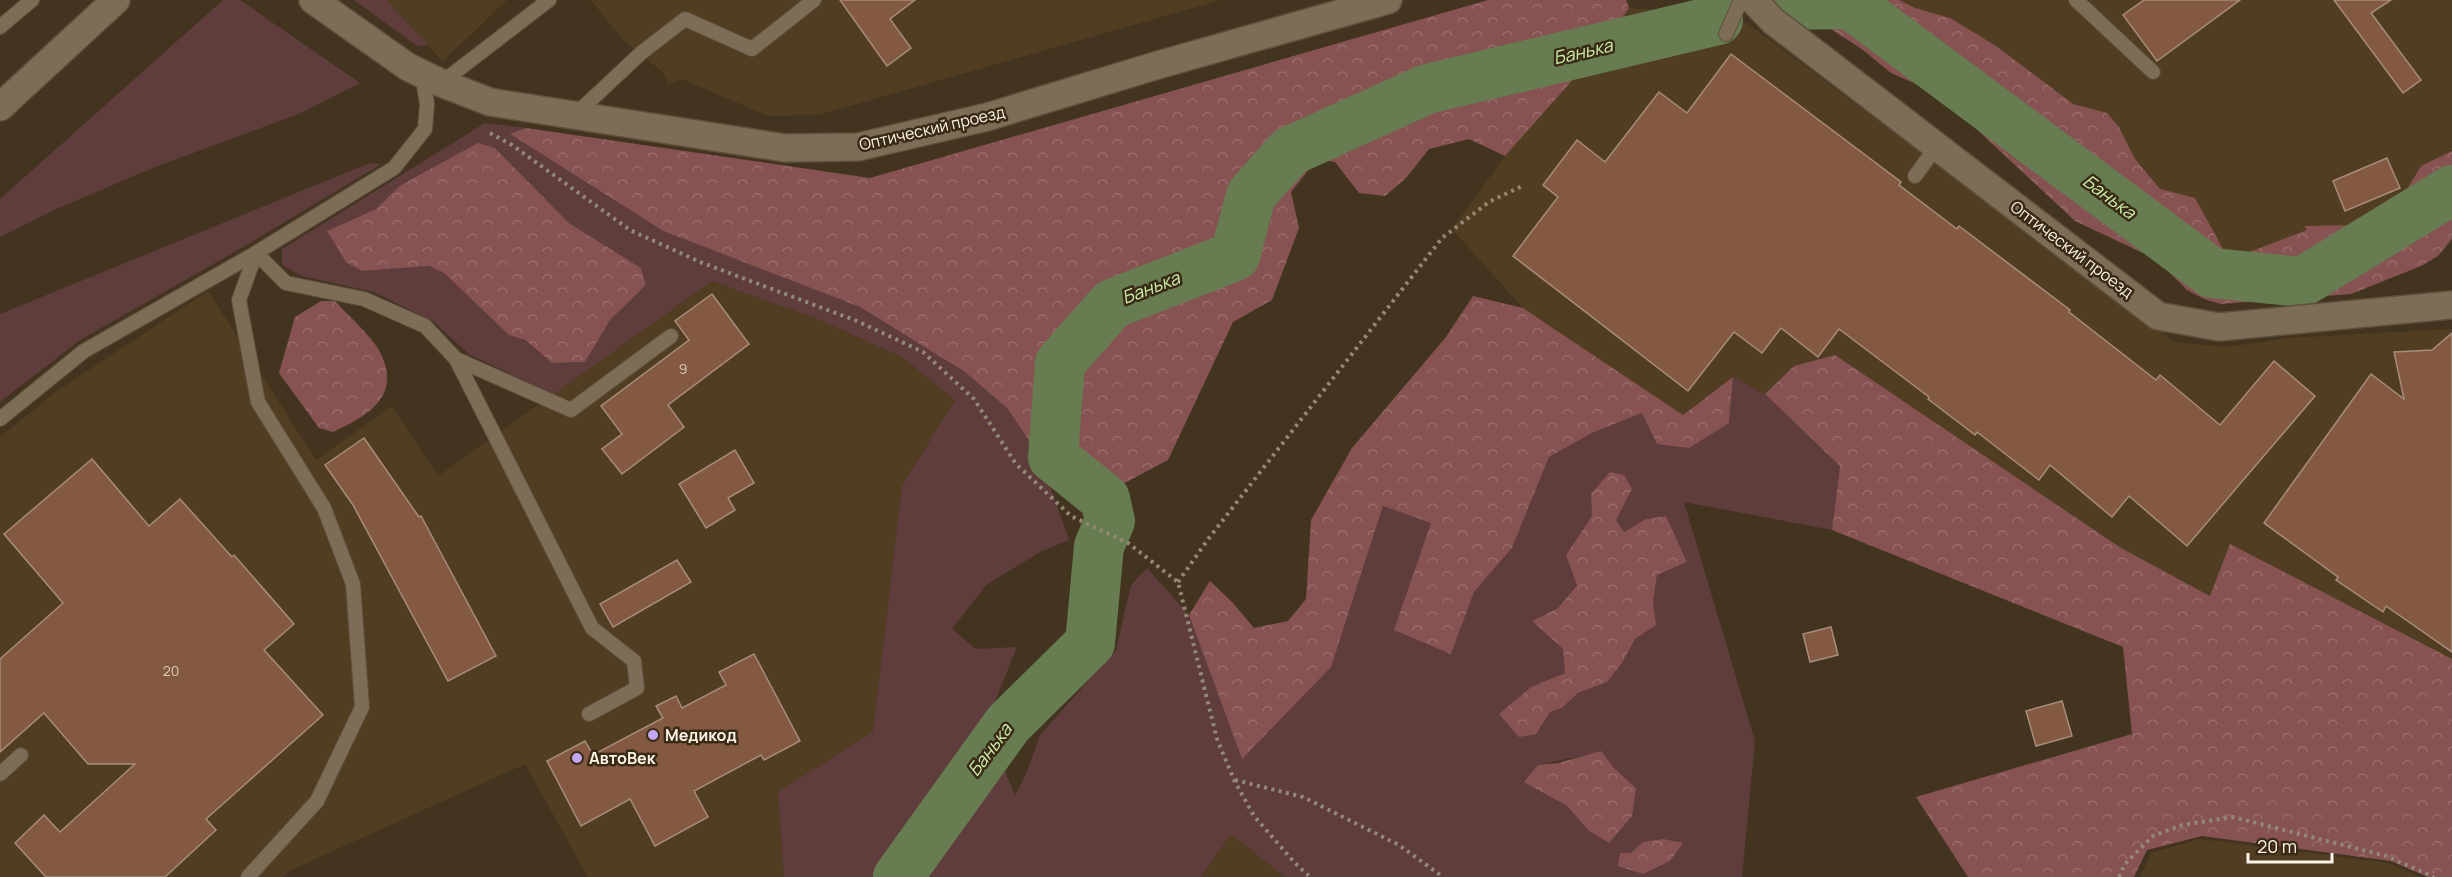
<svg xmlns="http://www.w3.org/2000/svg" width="2452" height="877" viewBox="0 0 2452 877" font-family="Manrope,sans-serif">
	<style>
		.built { fill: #513e22 }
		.green { fill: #5f3d3c; fill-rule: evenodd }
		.forest { fill: url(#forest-crowns) }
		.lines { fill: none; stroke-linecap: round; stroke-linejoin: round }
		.river { stroke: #677c51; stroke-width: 50 }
		.building { fill: #845941; stroke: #a78c7e; stroke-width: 1.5 }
		.service-casing { stroke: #5c503d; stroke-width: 16 }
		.minor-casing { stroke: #5c503d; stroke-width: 30 }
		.path { stroke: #948877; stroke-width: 4; stroke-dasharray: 3 4.5; stroke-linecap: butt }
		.service { stroke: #7d6d56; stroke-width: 14 }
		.minor { stroke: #7d6d56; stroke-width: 27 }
		.poi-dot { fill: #c3a7f2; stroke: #392a16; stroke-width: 2 }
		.labels { text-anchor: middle; stroke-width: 5; stroke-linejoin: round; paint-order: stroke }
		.number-label { font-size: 14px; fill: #dfcdbe }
		.street-label { font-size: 16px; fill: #fdf4e7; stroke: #392a16 }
		.poi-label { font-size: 16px; font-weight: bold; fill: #fdf4e7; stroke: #392a16; text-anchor: start }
		.water-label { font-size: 18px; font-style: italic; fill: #cdefa9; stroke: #392a16 }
	</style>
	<defs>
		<pattern id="forest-crowns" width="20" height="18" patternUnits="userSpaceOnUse" patternTransform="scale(1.5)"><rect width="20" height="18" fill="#865352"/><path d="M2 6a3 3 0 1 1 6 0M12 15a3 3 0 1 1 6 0" fill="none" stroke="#986c6b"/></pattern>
	</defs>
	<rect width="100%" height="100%" fill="#433420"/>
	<!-- built -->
	<g class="built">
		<path d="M 386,0 L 507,0 L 443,61 Z"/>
		<path d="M 591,0 L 1221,0 L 818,115 L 768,116 L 682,79 L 668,84 L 664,73 L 622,39 Z"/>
		<path d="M 1776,0 L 2452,0 L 2452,190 L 2359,248 L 2212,273 L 1850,4 L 1779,5 Z"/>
		<path d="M 1629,8 L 1711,14 L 1750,25 L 2175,342 L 2226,347 L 2290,338 L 2452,329 L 2452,725 L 2121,548 L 1835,355 L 1794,366 L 1765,394 L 1733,377 L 1683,415 L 1523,308 L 1452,229 L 1505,156 L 1601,48 Z"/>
		<path d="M 712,281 L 820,320 L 902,357 L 955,400 L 902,486 L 873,733 L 778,792 L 784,877 L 588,877 L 525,764 L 289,871 L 283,877 L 0,877 L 0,437 L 57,391 L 208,291 L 316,460 L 392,406 L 438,476 Z"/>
		<path d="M 1231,834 L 1285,877 L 1201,877 Z"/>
		<path d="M 2200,839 L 2388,863 L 2420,877 L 2140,877 L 2151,853 Z"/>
	</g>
	<!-- green -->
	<g class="green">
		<path d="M 223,0 L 240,0 L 360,83 L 299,114 L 155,167 L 54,210 L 0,237 L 0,199 Z"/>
		<path d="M 354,0 L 386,0 L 428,45 L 417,46 Z"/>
		<path d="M 485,123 L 526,128 L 511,135 L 663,231 L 860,307 L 965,372 L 1007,408 L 1040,457 L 1069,540 L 1040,552 L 986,585 L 952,629 L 976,649 L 1017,647 L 986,723 L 1015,796 L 1028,769 L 1040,735 L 1116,650 L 1131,585 L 1147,568 L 1189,615 L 1242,758 L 1331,666 L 1383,506 L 1431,522 L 1451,654 L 1474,592 L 1512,548 L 1549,457 L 1592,433 L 1642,413 L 1729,423 L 1733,377 L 1765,394 L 1840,466 L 1832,530 L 1684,502 L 1755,741 L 1742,877 L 1285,877 L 1231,834 L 1201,877 L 784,877 L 778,792 L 873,732 L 902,486 L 955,400 L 902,357 L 820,320 L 712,281 L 554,394 L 470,355 L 434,322 L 374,292 L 302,276 L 282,265 L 282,249 ZM 495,148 L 569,223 L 641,268 L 646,285 L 610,320 L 585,362 L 552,363 L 524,340 L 509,335 L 444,273 L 429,266 L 362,271 L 327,231 L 376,209 ZM 1632,489 L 1616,520 L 1624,532 L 1646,519 L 1666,516 L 1687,562 L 1657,575 L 1653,601 L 1656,625 L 1635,639 L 1622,663 L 1607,682 L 1578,693 L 1562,708 L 1550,712 L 1531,687 L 1565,673 L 1563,649 L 1532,621 L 1558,608 L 1577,584 L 1566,555 L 1592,516 L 1591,494 ZM 1601,752 L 1614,768 L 1636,788 L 1588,830 L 1567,806 L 1538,765 Z"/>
		<path d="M 370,163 L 381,164 L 250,243 L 80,340 L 0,402 L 0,314 Z"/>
	</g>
	<!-- forest -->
	<g class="forest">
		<path d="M 1488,0 L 1626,0 L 1629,8 L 1601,48 L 1505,156 L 1469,139 L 1429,149 L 1406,178 L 1385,196 L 1359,193 L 1335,162 L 1317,159 L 1291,192 L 1299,228 L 1272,300 L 1233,322 L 1168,460 L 1115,488 L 1040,457 L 1007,408 L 965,372 L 860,307 L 663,231 L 510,134 L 526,128 L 870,178 Z"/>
		<path d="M 1793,0 L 1899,0 L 1915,8 L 1950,18 L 1996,46 L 2073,104 L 2107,113 L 2119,127 L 2135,159 L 2160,189 L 2195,198 L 2223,249 L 2239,256 L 2307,230 L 2304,226 L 2359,225 L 2389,208 L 2403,196 L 2421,166 L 2452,151 L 2452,239 L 2438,256 L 2421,266 L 2351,294 L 2221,304 L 2204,299 L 2187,290 L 2161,264 L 2145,254 L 2075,221 L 1955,109 L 1923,87 L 1891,73 L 1863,50 L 1814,18 L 1779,5 Z"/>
		<path d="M 478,143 L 495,148 L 569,223 L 641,268 L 646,285 L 610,320 L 585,362 L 552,363 L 525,340 L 509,335 L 444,273 L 429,266 L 362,271 L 346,262 L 327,231 L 376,209 L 401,185 Z"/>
		<path d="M 1473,296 L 1523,308 L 1683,415 L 1733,377 L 1729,423 L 1689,448 L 1657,444 L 1642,413 L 1592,433 L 1549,457 L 1512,548 L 1474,592 L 1451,654 L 1394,630 L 1431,523 L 1383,506 L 1331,667 L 1242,759 L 1189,615 L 1210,581 L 1233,603 L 1254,628 L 1288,621 L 1306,599 L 1311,520 L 1352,448 L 1446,337 Z"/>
		<path d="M 321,301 L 335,301 C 347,314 371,336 379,350 C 403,395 370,415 333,432 L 319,428 L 279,373 L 295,317 Z"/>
		<path d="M 1835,355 L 2121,548 L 2210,596 L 2230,544 L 2452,659 L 2452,877 L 2428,877 L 2391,861 L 2202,836 L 2147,850 L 2134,877 L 1968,877 L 1916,797 L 2132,734 L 2123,647 L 1832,530 L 1840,466 L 1765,394 L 1794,366 Z"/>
		<path d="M 1610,472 L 1624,475 L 1632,489 L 1616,520 L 1624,532 L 1646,519 L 1666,516 L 1687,562 L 1657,575 L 1653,601 L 1656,625 L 1635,639 L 1622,663 L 1607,682 L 1578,693 L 1562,708 L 1550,712 L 1536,734 L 1519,737 L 1499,714 L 1531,687 L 1565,673 L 1563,649 L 1532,621 L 1558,608 L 1577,585 L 1566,555 L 1592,516 L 1591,494 Z"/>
		<path d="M 1601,751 L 1614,768 L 1636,788 L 1632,816 L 1609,843 L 1588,830 L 1567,806 L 1524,782 L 1538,765 L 1558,763 Z"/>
		<path d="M 1663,839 L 1683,843 L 1670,861 L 1643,874 L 1618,866 L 1620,853 L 1631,853 L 1643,842 Z"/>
	</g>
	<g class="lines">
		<!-- river -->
		<g class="river">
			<path d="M 1779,5 L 1850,4 L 2212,273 L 2302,282 L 2452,190"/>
			<path d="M 898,877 L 1008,724 L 1090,643 L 1099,546 L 1110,521 L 1105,499 L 1053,457 L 1060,363 L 1112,304 L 1235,256 L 1251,195 L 1290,151 L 1427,89 L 1718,20"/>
		</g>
	</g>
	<!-- building -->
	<g class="building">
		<path d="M 840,0 L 915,0 L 890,19 L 911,48 L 887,66 Z"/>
		<path d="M 2144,0 L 2240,0 L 2157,61 L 2123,15 Z"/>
		<path d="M 2334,0 L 2391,0 L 2371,13 L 2421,80 L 2403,93 Z"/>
		<path d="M 1731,54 L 1901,182 L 1899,185 L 1957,229 L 1959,226 L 2070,310 L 2069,312 L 2156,380 L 2160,375 L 2220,425 L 2274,361 L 2315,396 L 2187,546 L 2129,496 L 2112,517 L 2050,465 L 2039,480 L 1977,432 L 1975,435 L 1928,399 L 1929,397 L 1839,329 L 1818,357 L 1781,328 L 1762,353 L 1734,332 L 1688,391 L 1513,256 L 1558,197 L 1543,185 L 1577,140 L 1605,162 L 1659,92 L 1687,113 Z"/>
		<path d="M 2387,158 L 2400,188 L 2345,211 L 2333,181 Z"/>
		<path d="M 712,294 L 749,344 L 668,405 L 684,427 L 622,474 L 602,449 L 622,434 L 601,406 L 689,340 L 675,321 Z"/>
		<path d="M 2452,333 L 2452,652 L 2386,606 L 2383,612 L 2336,580 L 2338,577 L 2264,523 L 2371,374 L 2404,399 L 2394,352 L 2432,350 Z"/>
		<path d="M 364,438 L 419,517 L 421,516 L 496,656 L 448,681 L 353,505 L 325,465 Z"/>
		<path d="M 735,450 L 754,483 L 728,498 L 735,510 L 706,528 L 679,484 Z"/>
		<path d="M 92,459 L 149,526 L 180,499 L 232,557 L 234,555 L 294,624 L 264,650 L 323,715 L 206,819 L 216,830 L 165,877 L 46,877 L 15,843 L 44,815 L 60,832 L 135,764 L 88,764 L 44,713 L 0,752 L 0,659 L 63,603 L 4,534 Z"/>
		<path d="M 677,560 L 691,582 L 613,627 L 600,604 Z"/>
		<path d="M 1831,627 L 1838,655 L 1810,662 L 1803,634 Z"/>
		<path d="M 754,654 L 800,741 L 764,760 L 761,755 L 694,791 L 708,817 L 655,846 L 630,799 L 581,826 L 547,761 L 585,741 L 593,755 L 663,718 L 656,706 L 676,696 L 682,708 L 726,685 L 719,672 Z"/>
		<path d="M 2062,701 L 2072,736 L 2036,746 L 2026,711 Z"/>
	</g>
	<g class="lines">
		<defs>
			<g id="service">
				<path d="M 2076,0 L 2153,72"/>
				<path d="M 0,27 L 32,0"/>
				<path d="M 1726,34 L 1741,0"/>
				<path d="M 441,83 L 549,0"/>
				<path d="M 575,115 L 641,53 L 685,19 L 752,49 L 814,0"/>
				<path d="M 1915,176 L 1937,146"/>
				<path d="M 456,359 L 592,628 L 634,661 L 637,688 L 589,714"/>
				<path d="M 0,419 L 84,351 L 256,253 L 394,168 L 425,129 L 427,104 L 422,73"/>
				<path d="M 0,774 L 21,755"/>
				<path d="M 248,877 L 317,801 L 362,707 L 353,584 L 324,508 L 258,402 L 239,300 L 256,253 L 286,283 L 364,299 L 425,326 L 456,359 L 571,410 L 671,336"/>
			</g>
			<g id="minor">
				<path d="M 313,0 L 408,67 L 441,83 L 490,102 L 785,148 L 858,147 L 987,117 L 1158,65 L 1388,0"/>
				<path d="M 1753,0 L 1773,21 L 2158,316 L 2219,327 L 2452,305"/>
				<path d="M 0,107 L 116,0"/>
			</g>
		</defs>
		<!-- service casing -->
		<use href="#service" class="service-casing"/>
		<!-- minor casing -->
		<use href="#minor" class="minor-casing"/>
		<!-- path -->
		<g class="path">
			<path d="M 490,133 L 512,145 L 630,230 L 700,262 L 857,321 L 923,352 L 974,399 L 1016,464 L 1071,516 L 1128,543 L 1178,582 L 1217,739 L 1234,780 L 1254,816 L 1294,862 L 1310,877"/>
			<path d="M 1178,582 L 1209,538 L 1442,238 L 1489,202 L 1522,186"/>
			<path d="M 1235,780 L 1303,797 L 1399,845 L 1443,877"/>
			<path d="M 2119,877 L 2125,864 L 2153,836 L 2182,825 L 2233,817 L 2386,856 L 2434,877"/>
		</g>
		<!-- service -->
		<use href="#service" class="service"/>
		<!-- minor -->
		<use href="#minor" class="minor"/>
	</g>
	<!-- markers -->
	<g class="poi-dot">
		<circle cx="653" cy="735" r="6"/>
		<circle cx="577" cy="758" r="6"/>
	</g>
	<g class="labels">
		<!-- number labels -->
		<g class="number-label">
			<text x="683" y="374">9</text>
			<text x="171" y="676">20</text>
		</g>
		<!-- street labels -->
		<g class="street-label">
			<text transform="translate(932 128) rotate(-13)" y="6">Оптический проезд</text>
			<text transform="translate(2072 249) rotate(37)" y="6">Оптический проезд</text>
		</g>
		<!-- poi labels -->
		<g class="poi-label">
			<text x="665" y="741">Медикод</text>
			<text x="589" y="764">АвтоВек</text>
		</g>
		<!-- water labels -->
		<g class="water-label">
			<text transform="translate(1583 52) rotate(-13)" y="6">Банька</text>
			<text transform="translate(2109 197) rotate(37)" y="6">Банька</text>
			<text transform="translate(1151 288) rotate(-21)" y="6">Банька</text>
			<text transform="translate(990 750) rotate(-53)" y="6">Банька</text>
		</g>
	</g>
	<!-- scale -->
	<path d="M2248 853v9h84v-9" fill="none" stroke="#fdf4e7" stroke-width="3"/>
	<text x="2257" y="853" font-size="18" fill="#fdf4e7" stroke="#392a16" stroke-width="4.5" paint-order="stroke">20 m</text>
</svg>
